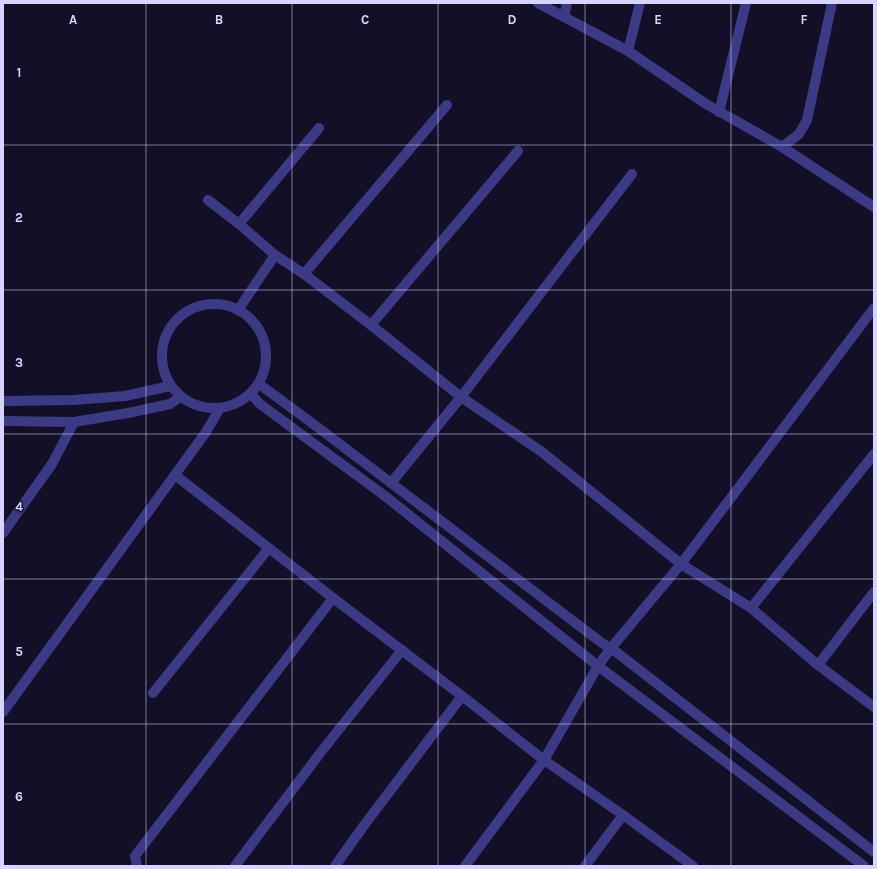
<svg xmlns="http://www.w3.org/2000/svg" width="877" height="869" viewBox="0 0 877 869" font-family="Karla,sans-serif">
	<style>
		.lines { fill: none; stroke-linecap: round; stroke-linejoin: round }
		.street { stroke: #3d3a85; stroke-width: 10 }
		.grid { fill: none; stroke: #d9d4ff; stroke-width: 1; stroke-opacity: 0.55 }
		.grid-label { font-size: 13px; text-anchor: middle; font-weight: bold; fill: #d9d4ff; stroke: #130f26; stroke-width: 3; stroke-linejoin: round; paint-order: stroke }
	</style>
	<rect width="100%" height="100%" fill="#130f26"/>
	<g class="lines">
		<!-- street -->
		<g class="street">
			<path d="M 538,3 L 628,51 L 706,104 L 782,147 L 874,207"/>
			<path d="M 564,17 L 567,3"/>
			<path d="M 628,51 L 640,3"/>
			<path d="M 719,112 L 746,3"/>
			<path d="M 782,147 L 799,134 L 807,120 L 832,3"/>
			<path d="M 208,200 L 239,224 L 275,255 L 304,274 L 371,325 L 461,397 L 542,452 L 681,564 L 751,608 L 818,665 L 874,707"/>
			<path d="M 239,224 L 319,128"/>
			<path d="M 304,274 L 447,105"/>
			<circle cx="214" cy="356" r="52"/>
			<path d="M 238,310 L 275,255"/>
			<path d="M 371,325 L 518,151"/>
			<path d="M 259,384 L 312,423 L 602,643 L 611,648 L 874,852"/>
			<path d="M 251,394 L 260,404 L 385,496 L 598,666 L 864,866"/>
			<path d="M 3,401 L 74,400 L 125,396 L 170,386"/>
			<path d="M 3,421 L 74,422 L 128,413 L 170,404 L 180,397"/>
			<path d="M 175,475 L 333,598 L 462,696 L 544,760 L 623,815 L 693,866"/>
			<path d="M 391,483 L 461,397 L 632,174"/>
			<path d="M 3,533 L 52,464 L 74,422"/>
			<path d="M 751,608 L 874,454"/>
			<path d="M 818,665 L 874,592"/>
			<path d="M 153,693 L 269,548"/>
			<path d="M 3,712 L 206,432 L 220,408"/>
			<path d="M 137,866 L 135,856 L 333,598"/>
			<path d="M 235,866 L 321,752 L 402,650"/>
			<path d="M 335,866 L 365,824 L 462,696"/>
			<path d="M 465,866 L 544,760 L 598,666 L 611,648 L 681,564 L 874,308"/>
			<path d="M 585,866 L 623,815"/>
		</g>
	</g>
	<!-- grid -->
	<path class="grid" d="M 146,3 L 146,866M 292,3 L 292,866M 438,3 L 438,866M 585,3 L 585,866M 731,3 L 731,866M 3,145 L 874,145M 3,290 L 874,290M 3,434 L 874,434M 3,579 L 874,579M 3,724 L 874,724"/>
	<g class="grid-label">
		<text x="73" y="24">A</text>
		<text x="219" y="24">B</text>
		<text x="365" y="24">C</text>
		<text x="512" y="24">D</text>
		<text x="658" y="24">E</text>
		<text x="804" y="24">F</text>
		<text x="19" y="77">1</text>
		<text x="19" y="222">2</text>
		<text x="19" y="367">3</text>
		<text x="19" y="511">4</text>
		<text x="19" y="656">5</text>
		<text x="19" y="801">6</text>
	</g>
	<!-- border -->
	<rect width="877" height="869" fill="none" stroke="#d9d4ff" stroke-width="8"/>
</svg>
